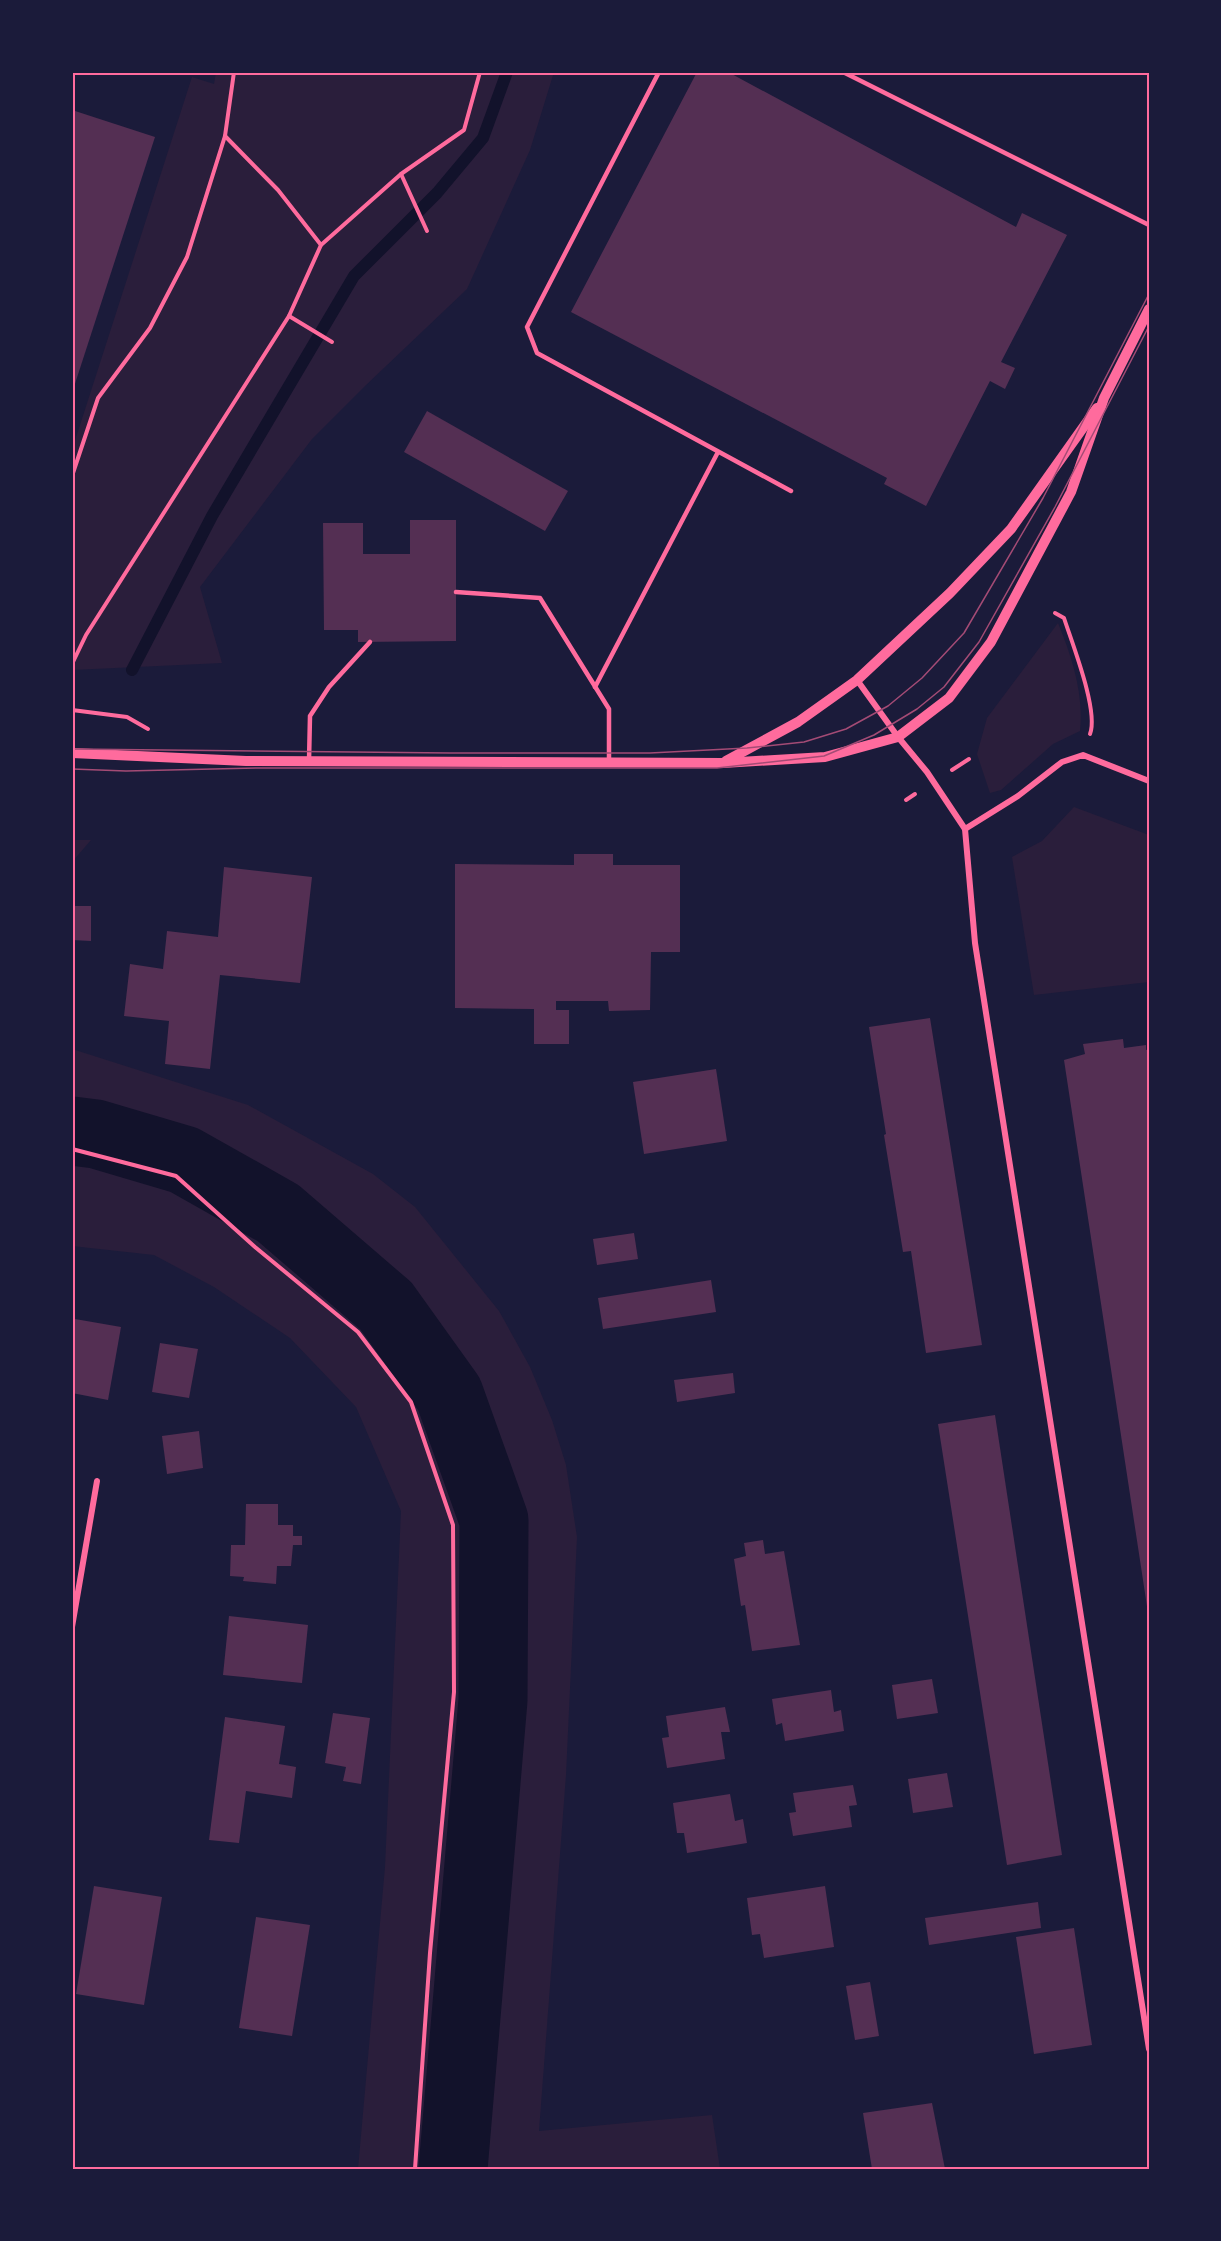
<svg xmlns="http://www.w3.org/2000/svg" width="1221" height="2241" viewBox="0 0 1221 2241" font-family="'DejaVu Sans',sans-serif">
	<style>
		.green { fill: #2a1e3b }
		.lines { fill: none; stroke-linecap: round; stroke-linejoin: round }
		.stream { stroke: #12122b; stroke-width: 12 }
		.river { stroke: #12122b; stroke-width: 69 }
		.building { fill: #542f53 }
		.path { stroke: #ff6b9d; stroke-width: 4 }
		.service { stroke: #ff6b9d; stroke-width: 4.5 }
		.minor { stroke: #ff6b9d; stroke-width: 6 }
		.tertiary { stroke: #ff6b9d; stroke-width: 10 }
		.tram { stroke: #a44b75; stroke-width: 1.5 }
		.neatline { fill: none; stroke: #ff6b9d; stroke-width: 2 }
	</style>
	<rect width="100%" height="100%" fill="#1b1b3a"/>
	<!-- green -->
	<g class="green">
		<path d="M 216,72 L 554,72 L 530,150 L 467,289 L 365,386 L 312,439 L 200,587 L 222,663 L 72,670 L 72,450 L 192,77 L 214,84 Z"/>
		<path d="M 1058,623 C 1072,657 1084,694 1080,731 L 1053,744 L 1001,790 L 990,793 L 977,754 L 987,718 Z"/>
		<path d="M 1074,807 L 1149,835 L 1149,982 L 1034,995 L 1012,857 L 1042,841 Z"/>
		<path d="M 72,840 L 91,840 L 72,862 Z"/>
		<path d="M 72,1049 L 248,1105 L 373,1174 L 415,1207 L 499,1311 L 530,1367 L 552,1420 L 566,1465 L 577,1537 L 566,1775 L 539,2131 L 712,2115 L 720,2169 L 358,2169 L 385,1867 L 401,1511 L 356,1407 L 290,1338 L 214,1287 L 154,1255 L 72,1246 Z"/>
	</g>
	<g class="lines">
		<!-- stream -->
		<g class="stream">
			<path d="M 132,670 L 212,516 L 354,276 L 437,193 L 483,138 L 507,72"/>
			<path d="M 72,1122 L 76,1130"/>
		</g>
		<!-- river -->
		<path class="river" d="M 72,1131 L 96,1134 L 184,1160 L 278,1213 L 386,1306 L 449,1394 L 494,1520 L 493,1700 L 453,2169"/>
	</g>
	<!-- building -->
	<g class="building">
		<path d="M 697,72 L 728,72 L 1016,227 L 1022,213 L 1067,235 L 1001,362 L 1015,368 L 1005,389 L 990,381 L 926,506 L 884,484 L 887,478 L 571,312 Z"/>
		<path d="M 72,110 L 155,137 L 72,393 Z"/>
		<path d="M 427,411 L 568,491 L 545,531 L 404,452 Z"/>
		<path d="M 410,520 L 456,520 L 456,641 L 358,642 L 358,630 L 324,630 L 323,523 L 363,523 L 363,554 L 410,554 Z"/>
		<path d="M 574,854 L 613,854 L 613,865 L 680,865 L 680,952 L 651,952 L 650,1010 L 609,1011 L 608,1001 L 556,1001 L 556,1010 L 569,1010 L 569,1044 L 534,1044 L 534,1009 L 455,1008 L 455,864 L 574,865 Z"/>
		<path d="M 224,867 L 312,877 L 300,983 L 220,975 L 210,1069 L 165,1064 L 169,1021 L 124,1016 L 130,964 L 163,969 L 167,931 L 218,937 Z"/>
		<path d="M 72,906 L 91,906 L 91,941 L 72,940 Z"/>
		<path d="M 930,1018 L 982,1345 L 926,1353 L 911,1251 L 903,1252 L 884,1135 L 886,1134 L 869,1027 Z"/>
		<path d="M 1123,1039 L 1124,1048 L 1146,1045 L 1146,1050 L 1149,1049 L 1148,1613 L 1064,1060 L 1085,1054 L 1083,1044 Z"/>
		<path d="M 716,1069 L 727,1141 L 644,1154 L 633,1082 Z"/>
		<path d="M 634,1233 L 638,1259 L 597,1265 L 593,1239 Z"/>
		<path d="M 711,1280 L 716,1312 L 603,1329 L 598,1298 Z"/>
		<path d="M 75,1319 L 121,1327 L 108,1400 L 72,1393 L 72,1337 Z"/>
		<path d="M 160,1343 L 198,1349 L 189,1398 L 152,1392 Z"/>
		<path d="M 733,1373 L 735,1393 L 677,1402 L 674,1380 Z"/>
		<path d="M 995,1415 L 1062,1855 L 1007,1865 L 938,1424 Z"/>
		<path d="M 199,1431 L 203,1468 L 167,1474 L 162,1436 Z"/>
		<path d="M 246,1504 L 278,1504 L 278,1525 L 293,1525 L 293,1536 L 302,1536 L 302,1545 L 293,1545 L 291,1566 L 277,1566 L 276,1584 L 243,1581 L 244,1577 L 230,1576 L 231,1545 L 245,1545 Z"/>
		<path d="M 763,1540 L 765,1554 L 784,1551 L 800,1645 L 752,1651 L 745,1605 L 741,1606 L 734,1559 L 746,1556 L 744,1543 Z"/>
		<path d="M 229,1616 L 308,1625 L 302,1683 L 223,1675 Z"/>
		<path d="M 932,1679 L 938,1713 L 897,1719 L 892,1685 Z"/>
		<path d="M 831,1690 L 834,1712 L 841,1710 L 844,1731 L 785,1741 L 782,1723 L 776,1725 L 772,1699 Z"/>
		<path d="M 725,1707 L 730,1732 L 721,1732 L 725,1759 L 667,1768 L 662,1738 L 669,1737 L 666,1716 Z"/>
		<path d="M 333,1713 L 370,1718 L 361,1784 L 343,1781 L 346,1767 L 325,1763 Z"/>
		<path d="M 225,1717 L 285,1726 L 279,1764 L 296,1767 L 292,1798 L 246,1791 L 239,1843 L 209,1840 Z"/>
		<path d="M 947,1773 L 953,1807 L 913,1813 L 908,1779 Z"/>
		<path d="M 853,1785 L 857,1805 L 849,1806 L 852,1827 L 793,1836 L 789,1813 L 796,1812 L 793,1793 Z"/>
		<path d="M 730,1794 L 735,1821 L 743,1819 L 747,1843 L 687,1853 L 684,1833 L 677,1833 L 673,1803 Z"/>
		<path d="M 94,1886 L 162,1897 L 144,2005 L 76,1994 Z"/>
		<path d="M 825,1886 L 834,1947 L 764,1958 L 760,1934 L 752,1935 L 747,1898 Z"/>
		<path d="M 1038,1902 L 1041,1928 L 929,1945 L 925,1918 Z"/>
		<path d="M 256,1917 L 310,1925 L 292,2036 L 239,2028 Z"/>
		<path d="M 1074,1928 L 1092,2045 L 1034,2054 L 1016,1937 Z"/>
		<path d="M 870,1982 L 879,2036 L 855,2040 L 846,1986 Z"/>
		<path d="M 932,2103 L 945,2169 L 872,2169 L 863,2113 Z"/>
	</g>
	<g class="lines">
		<!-- path -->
		<g class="path">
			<path d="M 225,136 L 278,190 L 321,245"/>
			<path d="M 401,174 L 427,231"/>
			<path d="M 289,316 L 332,342"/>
			<path d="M 72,476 L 98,398 L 150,328 L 187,257 L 225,136 L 234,72"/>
			<path d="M 1055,613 L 1064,618 C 1072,643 1099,711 1090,734"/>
			<path d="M 72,664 L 86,635 L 289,316 L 321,245 L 401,174 L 464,130 L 480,72"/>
			<path d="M 72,710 L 127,717 L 148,729"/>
			<path d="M 952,770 L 969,759"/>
			<path d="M 906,800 L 915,794"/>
			<path d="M 72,1149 L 176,1176 L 255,1247 L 358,1332 L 411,1402 L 453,1525 L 454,1692 L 430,1953 L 415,2169"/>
		</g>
		<!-- service -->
		<g class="service">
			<path d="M 659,72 L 527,327 L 537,353 L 791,491"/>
			<path d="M 843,72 L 1149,225"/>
			<path d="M 456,592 L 540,598 L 609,709 L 609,763"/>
			<path d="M 595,687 L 718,452"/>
			<path d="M 309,761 L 310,716 L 329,687 L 370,642"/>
		</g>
		<!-- minor -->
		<g class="minor">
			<path d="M 857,680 L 898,737 L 927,772 L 965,829 L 975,943 L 1149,2049"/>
			<path d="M 965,829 L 1018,796 L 1062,762 L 1083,755 L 1149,781"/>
			<path d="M 72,1627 L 97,1481"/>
		</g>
		<!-- tertiary -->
		<g class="tertiary">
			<path d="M 72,753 L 246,761 L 723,763 L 825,757 L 898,737 L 949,698 L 991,642 L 1071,492 L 1104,398 L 1149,309"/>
			<path d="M 726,761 L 798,722 L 857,680 L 950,593 L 1011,529 L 1097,408"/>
		</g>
		<!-- tram -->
		<g class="tram">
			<path d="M 72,749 L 450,753 L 650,753 L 747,748 L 804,742 L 846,729 L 888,706 L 922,678 L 964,633 L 1043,498 L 1149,294"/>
			<path d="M 72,769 L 126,771 L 258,768 L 717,768 L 824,756 L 874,735 L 917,709 L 944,687 L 979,642 L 1055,507 L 1149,326"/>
		</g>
	</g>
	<!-- border -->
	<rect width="1221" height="2241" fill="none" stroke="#1b1b3a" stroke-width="147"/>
	<rect x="74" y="74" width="1074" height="2094" class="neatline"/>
</svg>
